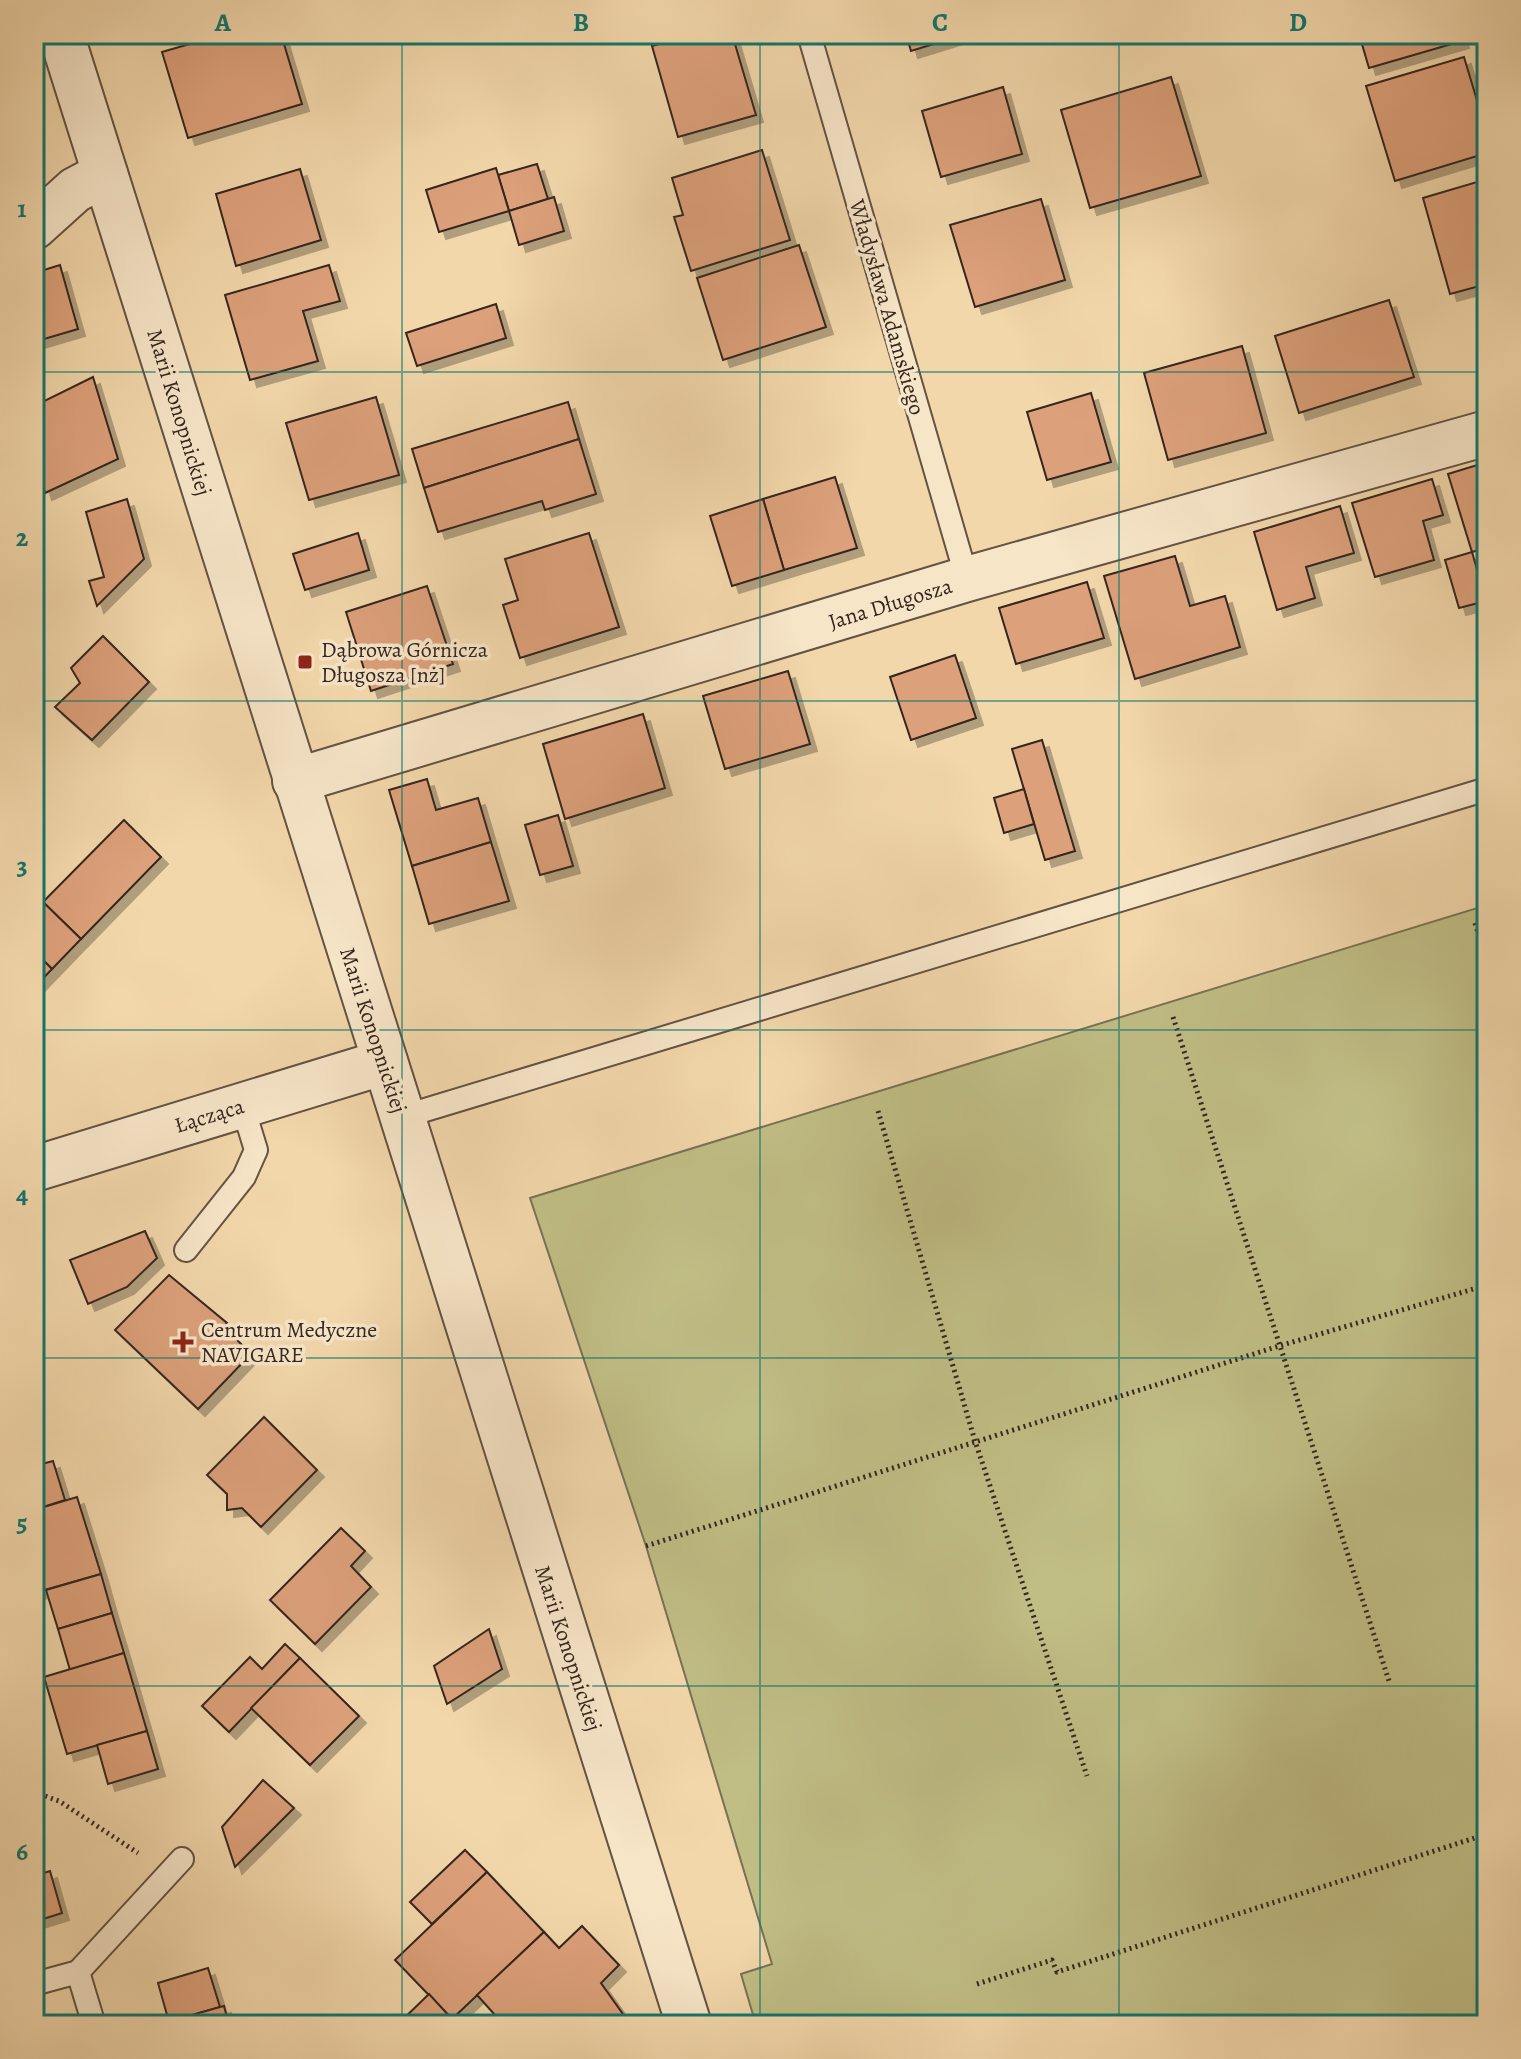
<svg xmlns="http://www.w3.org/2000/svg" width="1521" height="2059" viewBox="0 0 1521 2059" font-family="Alegreya,serif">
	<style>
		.green { fill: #c0bd85; stroke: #7a7252; stroke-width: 2 }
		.building { fill: #dca07a; stroke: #34261f; stroke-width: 2; filter: url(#shadow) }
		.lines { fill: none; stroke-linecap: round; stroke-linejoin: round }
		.service-casing { stroke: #645242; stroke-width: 26 }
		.minor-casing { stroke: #645242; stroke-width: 48 }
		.path { stroke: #34261f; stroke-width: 5; stroke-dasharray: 2 4; stroke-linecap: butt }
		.service { stroke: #f7e5c8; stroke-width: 22 }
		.minor { stroke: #f7e5c8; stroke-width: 44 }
		.grid { fill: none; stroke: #0f766e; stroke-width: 2; stroke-opacity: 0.55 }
		.poi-dot { fill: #8f2418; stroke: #f7e5c8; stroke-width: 3 }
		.labels { text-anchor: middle; stroke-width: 7; stroke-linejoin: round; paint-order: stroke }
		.street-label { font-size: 22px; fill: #34261f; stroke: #f7e5c8 }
		.poi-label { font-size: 22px; fill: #34261f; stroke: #f7e5c8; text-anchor: start }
		.neatline { fill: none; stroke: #0f766e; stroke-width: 3 }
		.grid-label { font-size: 26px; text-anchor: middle; font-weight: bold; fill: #0f766e }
	</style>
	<defs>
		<filter id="shadow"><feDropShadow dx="7" dy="7" stdDeviation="0" flood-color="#0004"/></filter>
	</defs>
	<rect width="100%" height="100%" fill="#f2d7ab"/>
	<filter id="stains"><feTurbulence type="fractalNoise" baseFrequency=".0025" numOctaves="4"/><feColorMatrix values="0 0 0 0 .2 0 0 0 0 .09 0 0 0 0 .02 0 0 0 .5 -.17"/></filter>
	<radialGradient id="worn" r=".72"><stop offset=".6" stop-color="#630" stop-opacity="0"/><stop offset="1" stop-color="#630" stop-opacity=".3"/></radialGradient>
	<!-- green -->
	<path class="green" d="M 1487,905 L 1487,2025 L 756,2025 L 741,1974 L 772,1964 L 646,1546 L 530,1198 Z"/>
	<!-- building -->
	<g class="building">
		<path d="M 224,34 L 281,34 L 302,104 L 188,138 L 162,52 Z"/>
		<path d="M 695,34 L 732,34 L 756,115 L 678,137 L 652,46 Z"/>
		<path d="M 906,34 L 966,34 L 911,51 Z"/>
		<path d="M 1359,34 L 1460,34 L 1462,41 L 1369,68 Z"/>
		<path d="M 1464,57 L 1487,134 L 1487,153 L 1395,181 L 1366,86 Z"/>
		<path d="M 1171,77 L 1201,176 L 1090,208 L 1061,110 Z"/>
		<path d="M 1003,87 L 1022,154 L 941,177 L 922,111 Z"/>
		<path d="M 762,150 L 790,240 L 691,271 L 674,217 L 683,215 L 672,178 Z"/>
		<path d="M 537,164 L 548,199 L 509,211 L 498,175 Z"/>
		<path d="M 496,168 L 509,211 L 439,232 L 426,190 Z"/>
		<path d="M 300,169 L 321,240 L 236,266 L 216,194 Z"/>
		<path d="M 1487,179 L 1487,284 L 1450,294 L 1423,198 Z"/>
		<path d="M 554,197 L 564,231 L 519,245 L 509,211 Z"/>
		<path d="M 1041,199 L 1065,280 L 975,307 L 950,225 Z"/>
		<path d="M 799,245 L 826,327 L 723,360 L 697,278 Z"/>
		<path d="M 60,265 L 78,329 L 34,342 L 34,273 Z"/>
		<path d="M 329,265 L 340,301 L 303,311 L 318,361 L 250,380 L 225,295 Z"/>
		<path d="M 1389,300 L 1414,377 L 1299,413 L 1275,336 Z"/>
		<path d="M 496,304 L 506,338 L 417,366 L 406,333 Z"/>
		<path d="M 1242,346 L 1266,433 L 1168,460 L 1144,373 Z"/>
		<path d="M 93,377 L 118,459 L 45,493 L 34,455 L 34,406 Z"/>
		<path d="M 1091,393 L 1111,462 L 1047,480 L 1027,412 Z"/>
		<path d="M 376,397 L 399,475 L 309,500 L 286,423 Z"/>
		<path d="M 568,402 L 579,439 L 424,488 L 412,449 Z"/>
		<path d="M 579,439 L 596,494 L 545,510 L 542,501 L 438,532 L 424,488 Z"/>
		<path d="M 1487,462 L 1487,548 L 1472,552 L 1448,474 Z"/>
		<path d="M 835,477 L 857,548 L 784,570 L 763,499 Z"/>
		<path d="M 1432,479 L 1443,515 L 1423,521 L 1434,560 L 1375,577 L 1352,503 Z"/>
		<path d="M 127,499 L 144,559 L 97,606 L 89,581 L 104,577 L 86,512 Z"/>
		<path d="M 763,499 L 784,570 L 732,586 L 710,516 Z"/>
		<path d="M 1340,506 L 1354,553 L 1306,567 L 1315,598 L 1277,610 L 1254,532 Z"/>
		<path d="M 358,533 L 369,570 L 305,590 L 293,554 Z"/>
		<path d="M 589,533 L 619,627 L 520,658 L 503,605 L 518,600 L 505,559 Z"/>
		<path d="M 1472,552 L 1486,601 L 1459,608 L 1445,560 Z"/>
		<path d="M 1175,556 L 1190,606 L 1225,596 L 1240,647 L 1135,679 L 1104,576 Z"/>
		<path d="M 1087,582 L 1104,638 L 1016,664 L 999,608 Z"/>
		<path d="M 427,586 L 453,664 L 371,691 L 346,612 Z"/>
		<path d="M 103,636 L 149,682 L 92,740 L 55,707 L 80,683 L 71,668 Z"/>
		<path d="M 955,655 L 976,718 L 911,740 L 890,677 Z"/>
		<path d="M 788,671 L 810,744 L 725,769 L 703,696 Z"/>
		<path d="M 643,714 L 665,788 L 565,819 L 543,744 Z"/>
		<path d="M 1042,740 L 1075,851 L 1045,860 L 1012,749 Z"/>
		<path d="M 427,779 L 436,810 L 478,798 L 491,842 L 412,866 L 389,790 Z"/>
		<path d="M 1024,789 L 1034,824 L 1004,833 L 994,798 Z"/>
		<path d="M 558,815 L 573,866 L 540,875 L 525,825 Z"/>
		<path d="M 124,820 L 161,857 L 81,939 L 43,902 Z"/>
		<path d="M 491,842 L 509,901 L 429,924 L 412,866 Z"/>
		<path d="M 43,902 L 81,939 L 52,969 L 34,951 L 34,912 Z"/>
		<path d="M 34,951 L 52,969 L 34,988 Z"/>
		<path d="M 145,1231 L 157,1258 L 127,1287 L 88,1304 L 70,1260 Z"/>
		<path d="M 169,1275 L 227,1323 L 224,1327 L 251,1354 L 198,1409 L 115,1330 Z"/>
		<path d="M 264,1417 L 317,1470 L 261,1527 L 242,1508 L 227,1510 L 227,1494 L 207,1475 Z"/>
		<path d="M 53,1461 L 65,1500 L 34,1510 L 34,1466 Z"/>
		<path d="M 77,1497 L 101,1574 L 34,1593 L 34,1510 Z"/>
		<path d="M 341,1528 L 365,1551 L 351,1566 L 371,1587 L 315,1644 L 270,1600 Z"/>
		<path d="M 101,1574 L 112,1613 L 58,1629 L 46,1590 Z"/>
		<path d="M 112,1613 L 124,1653 L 70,1670 L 58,1629 Z"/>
		<path d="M 489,1629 L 502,1669 L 447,1704 L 434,1666 Z"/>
		<path d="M 285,1644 L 300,1658 L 229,1732 L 202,1706 L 250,1657 L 262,1669 Z"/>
		<path d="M 124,1653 L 147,1731 L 67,1754 L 44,1677 Z"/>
		<path d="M 300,1658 L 359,1716 L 310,1765 L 251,1708 Z"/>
		<path d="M 147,1731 L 158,1769 L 108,1784 L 97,1745 Z"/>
		<path d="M 263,1780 L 294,1808 L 235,1867 L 222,1827 Z"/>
		<path d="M 465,1850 L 487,1872 L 432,1924 L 410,1902 Z"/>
		<path d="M 50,1871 L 62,1913 L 34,1922 L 34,1876 Z"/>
		<path d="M 487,1872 L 544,1932 L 452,2019 L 395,1960 Z"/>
		<path d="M 582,1926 L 619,1965 L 601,1983 L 625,2017 L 596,2025 L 504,2025 L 477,1995 L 544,1932 L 559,1948 Z"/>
		<path d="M 208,1968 L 220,2007 L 169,2022 L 158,1983 Z"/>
		<path d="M 429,1994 L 452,2019 L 446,2025 L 397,2025 Z"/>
		<path d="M 224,2006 L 229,2025 L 157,2025 L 220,2007 Z"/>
	</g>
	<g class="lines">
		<defs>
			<g id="service">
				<path d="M 809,34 L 967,579"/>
				<path d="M 402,1117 L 1487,789"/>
				<path d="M 186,1250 L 244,1177 L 256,1150 L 242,1104"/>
				<path d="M 78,1972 L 94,2025"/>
				<path d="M 34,1984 L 78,1972 L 182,1859"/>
			</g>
			<g id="minor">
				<path d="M 61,34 L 689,2025"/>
				<path d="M 34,227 L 75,190 L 105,174"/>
				<path d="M 295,781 L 967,579 L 1487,433"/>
				<path d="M 34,1169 L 385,1062"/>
			</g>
		</defs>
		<!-- service casing -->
		<use href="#service" class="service-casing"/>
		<!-- minor casing -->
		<use href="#minor" class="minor-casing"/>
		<!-- path -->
		<g class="path">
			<path d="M 1475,923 L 1487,961"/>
			<path d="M 1173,1017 L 1389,1681"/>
			<path d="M 878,1111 L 975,1441 L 1087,1776"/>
			<path d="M 646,1546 L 1279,1346 L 1487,1285"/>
			<path d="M 34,1792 L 59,1801 L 138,1853"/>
			<path d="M 977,1984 L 1052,1960 L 1057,1972 L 1487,1834"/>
		</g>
		<!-- service -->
		<use href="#service" class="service"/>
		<!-- minor -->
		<use href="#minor" class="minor"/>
	</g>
	<!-- grid -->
	<path class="grid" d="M 402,34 L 402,2025M 760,34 L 760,2025M 1119,34 L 1119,2025M 34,372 L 1487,372M 34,701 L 1487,701M 34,1030 L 1487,1030M 34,1358 L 1487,1358M 34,1686 L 1487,1686"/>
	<!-- markers -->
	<g class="poi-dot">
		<rect x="297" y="654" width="16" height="16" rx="4"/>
		<path d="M179 1330h8v8h8v8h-8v8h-8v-8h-8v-8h8z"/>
	</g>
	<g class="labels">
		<!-- street labels -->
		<g class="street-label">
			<text transform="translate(888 307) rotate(74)" y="8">Władysława Adamskiego</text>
			<text transform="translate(180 412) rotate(73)" y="8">Marii Konopnickiej</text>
			<text transform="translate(890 603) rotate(-17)" y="8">Jana Długosza</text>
			<text transform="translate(374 1030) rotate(72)" y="8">Marii Konopnickiej</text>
			<text transform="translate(209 1115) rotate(-17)" y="8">Łącząca</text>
			<text transform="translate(569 1648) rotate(72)" y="8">Marii Konopnickiej</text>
		</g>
		<!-- poi labels -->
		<g class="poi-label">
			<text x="321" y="657">Dąbrowa Górnicza<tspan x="321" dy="25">Długosza [nż]</tspan></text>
			<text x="201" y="1337">Centrum Medyczne<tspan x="201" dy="25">NAVIGARE</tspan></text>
		</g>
	</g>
	<!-- margin -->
	<rect width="1521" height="2059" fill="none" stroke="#f2d7ab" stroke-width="88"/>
	<rect x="44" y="44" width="1433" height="1971" class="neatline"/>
	<g class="grid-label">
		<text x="223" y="31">A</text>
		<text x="581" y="31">B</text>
		<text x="940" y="31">C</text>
		<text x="1298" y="31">D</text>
		<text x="22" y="217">1</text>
		<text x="22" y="546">2</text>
		<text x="22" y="874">3</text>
		<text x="22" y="1203">4</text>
		<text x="22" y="1531">5</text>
		<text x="22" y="1860">6</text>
	</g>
	<rect width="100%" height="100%" filter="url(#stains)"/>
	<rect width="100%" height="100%" fill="url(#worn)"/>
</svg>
